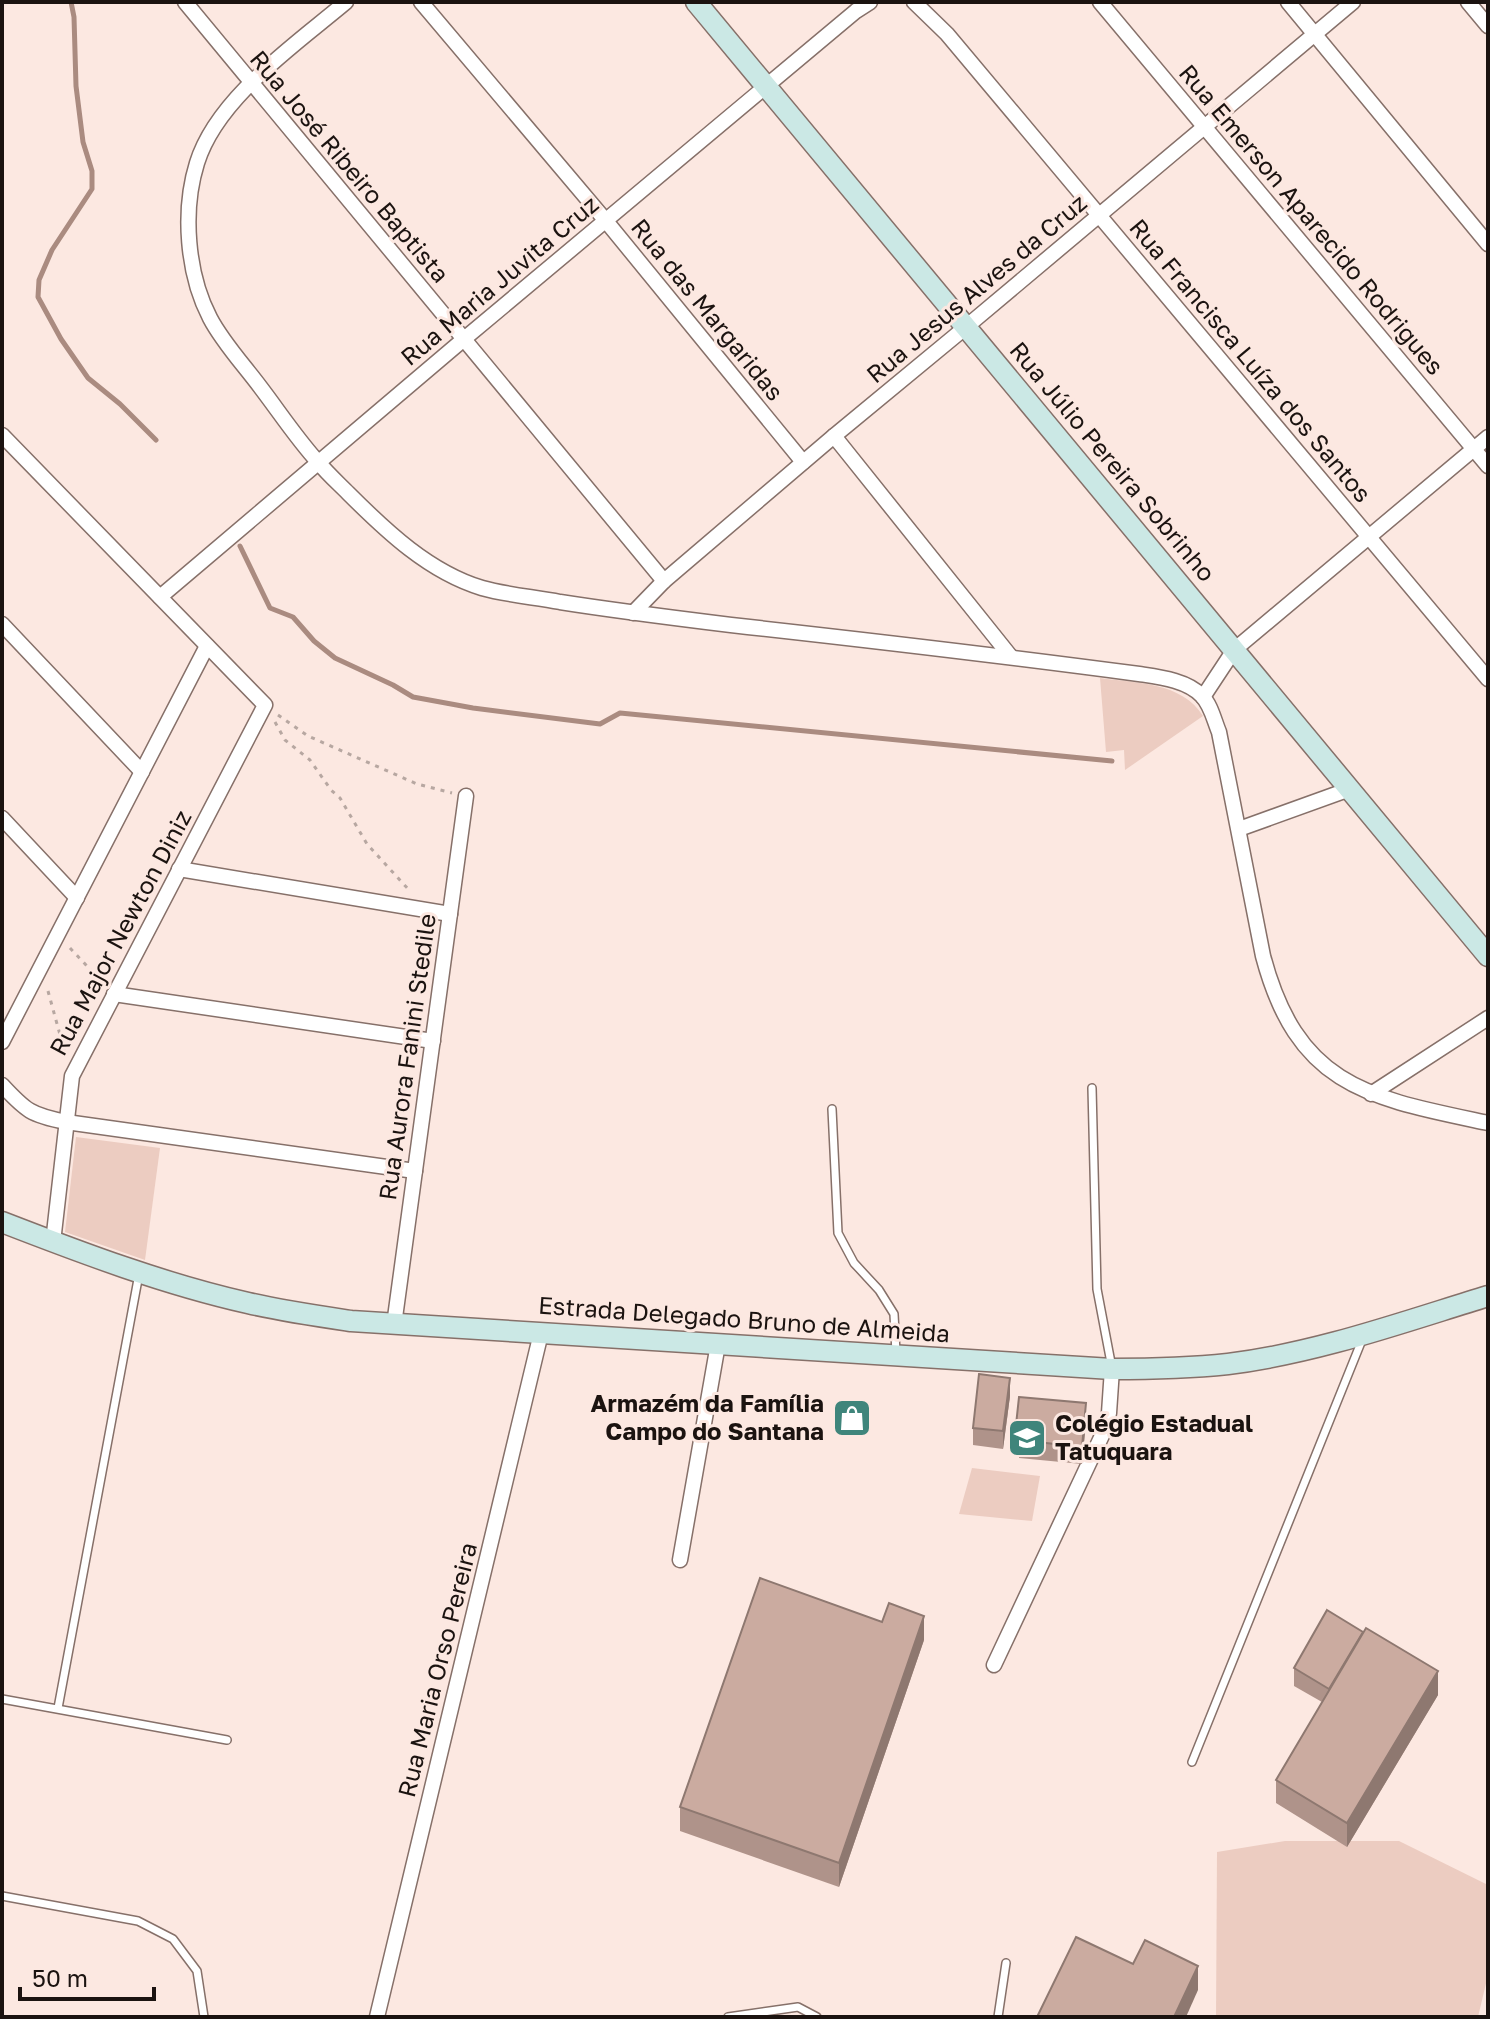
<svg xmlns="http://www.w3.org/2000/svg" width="1490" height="2019" viewBox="0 0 1490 2019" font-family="'Golos Text',sans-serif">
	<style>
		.green { fill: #ecccc1 }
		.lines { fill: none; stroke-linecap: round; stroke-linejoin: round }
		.stream { stroke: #aa8b80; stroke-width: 5 }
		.service-casing { stroke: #867069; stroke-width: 10 }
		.minor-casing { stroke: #867069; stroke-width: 17 }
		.secondary-casing { stroke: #867069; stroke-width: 23 }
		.path { stroke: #b7a7a1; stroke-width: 3; stroke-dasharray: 4 6; stroke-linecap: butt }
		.service { stroke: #fff; stroke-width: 7 }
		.minor { stroke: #fff; stroke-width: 14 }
		.secondary { stroke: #cbe8e5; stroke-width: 20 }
		.wall { fill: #af938a }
		.shaded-wall { fill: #8e7870 }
		.building { fill: #cbaba0; stroke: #8e7870; stroke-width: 2 }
		.labels { text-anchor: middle; stroke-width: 6; stroke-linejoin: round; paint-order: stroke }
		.street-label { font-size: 24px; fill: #1b1310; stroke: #fce8e1 }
		.poi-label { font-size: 24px; font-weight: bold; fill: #1b1310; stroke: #fce8e1; text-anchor: end }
	</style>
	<rect width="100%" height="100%" fill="#fce8e1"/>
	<!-- green -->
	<g class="green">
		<path d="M 1100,678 C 1136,683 1182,682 1203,716 L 1125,770 L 1124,750 L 1106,752 Z"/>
		<path d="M 76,1137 L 160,1148 L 145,1260 L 65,1232 Z"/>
		<path d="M 972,1468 L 1040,1476 L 1032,1521 L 959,1514 Z"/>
		<path d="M 1285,1841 L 1399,1841 L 1488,1885 L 1488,1975 L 1478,2017 L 1216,2017 L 1217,1852 Z"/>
	</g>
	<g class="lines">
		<!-- stream -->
		<g class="stream">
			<path d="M 71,2 L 74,17 L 76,86 L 83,142 L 92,171 L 92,189 L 52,250 L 39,280 L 38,297 L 61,339 L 88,378 L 120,404 L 156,440"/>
			<path d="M 240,546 L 270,608 L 293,617 L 314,641 L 335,658 L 393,685 L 413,697 L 473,708 L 600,724 L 620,713 L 1112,761"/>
		</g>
		<defs>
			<g id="service">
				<path d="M 1092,1088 L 1097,1289 L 1112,1368"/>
				<path d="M 832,1109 L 838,1233 L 854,1263 L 879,1290 L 894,1314 L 896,1353"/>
				<path d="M 2,1699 L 227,1740"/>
				<path d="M 58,1708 L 139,1274"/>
				<path d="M 1192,1762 L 1362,1340"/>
				<path d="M 2,1896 L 138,1921 L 173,1939 L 197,1971 L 204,2017"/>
				<path d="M 728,2017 L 798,2007 L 817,2017"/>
				<path d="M 998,2017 L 1006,1963"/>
			</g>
			<g id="minor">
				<path d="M 185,2 L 664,581"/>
				<path d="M 346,2 C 295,45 217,98 197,163 C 182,211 187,274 210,318 C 223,343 244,365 261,388 C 280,413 297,439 318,462 C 327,473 338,483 348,493 C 386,531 429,572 482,588 C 507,595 534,597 560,602 C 617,611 674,618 731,625 C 867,640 1003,656 1139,674 C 1159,677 1187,680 1202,696 C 1211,705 1214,720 1219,732 L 1263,956 C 1298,1088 1370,1098 1488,1123"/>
				<path d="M 421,2 L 606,221 L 803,462"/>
				<path d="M 914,2 L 947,34 L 1488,679"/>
				<path d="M 1100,2 L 1488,466"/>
				<path d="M 1288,2 L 1488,244"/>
				<path d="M 1468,2 L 1488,26"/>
				<path d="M 2,435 L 265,705 L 72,1076 L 53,1242"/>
				<path d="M 834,436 L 1011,657"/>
				<path d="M 160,597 L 464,339 L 856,11 L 870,2"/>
				<path d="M 633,613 L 664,581 L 834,436 L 966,327 L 1353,2"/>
				<path d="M 2,624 L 142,772"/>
				<path d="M 1203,697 L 1234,650 L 1488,437"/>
				<path d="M 2,818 L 77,898"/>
				<path d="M 1239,829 L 1350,789"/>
				<path d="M 179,869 L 450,914"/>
				<path d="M 114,994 L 433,1041"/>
				<path d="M 2,1042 L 207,646"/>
				<path d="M 2,1085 C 26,1111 31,1115 66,1122 L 415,1171"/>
				<path d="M 1371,1094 L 1488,1018"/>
				<path d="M 394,1325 L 466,796"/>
				<path d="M 680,1560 L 718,1344"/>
				<path d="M 994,1665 L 1106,1427 L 1109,1413 L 1112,1369"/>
				<path d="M 377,2017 L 541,1333"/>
			</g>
			<g id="secondary">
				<path d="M 696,2 L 1488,956"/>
				<path d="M 2,1222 C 82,1253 164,1284 248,1303 C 282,1311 317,1316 351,1321 L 1112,1369 C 1151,1369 1190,1368 1228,1364 C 1317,1353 1403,1322 1488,1296"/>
			</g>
		</defs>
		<!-- service casing -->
		<use href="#service" class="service-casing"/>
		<!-- minor casing -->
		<use href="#minor" class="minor-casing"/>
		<!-- secondary casing -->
		<use href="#secondary" class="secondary-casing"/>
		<!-- path -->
		<g class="path">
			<path d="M 278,715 L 308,736 L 417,784 L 452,793"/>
			<path d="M 275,722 L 285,740 L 310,760 L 331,790 L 340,798 L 367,844 L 409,890"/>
			<path d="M 70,948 L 103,983"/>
			<path d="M 48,991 L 65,1053"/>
		</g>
		<!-- service -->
		<use href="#service" class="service"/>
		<!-- minor -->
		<use href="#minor" class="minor"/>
		<!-- secondary -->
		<use href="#secondary" class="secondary"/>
	</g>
	<!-- wall -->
	<g class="wall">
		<path d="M 1010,1396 L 1003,1449 L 973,1445 L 973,1428 Z"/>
		<path d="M 1086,1421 L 1082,1464 L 1019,1458 L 1019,1443 L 1016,1443 L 1016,1425 Z"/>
		<path d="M 924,1640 L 839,1887 L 680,1831 L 680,1807 Z"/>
		<path d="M 1294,1668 L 1438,1695 L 1347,1847 L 1276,1803 L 1276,1780 L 1322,1702 L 1294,1686 Z"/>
	</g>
	<!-- shaded-wall -->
	<g class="shaded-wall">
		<path d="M 1010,1378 L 1010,1396 L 1003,1449 L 1003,1431 Z"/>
		<path d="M 1086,1403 L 1086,1421 L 1082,1464 L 1082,1447 Z"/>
		<path d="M 924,1616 L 924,1640 L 839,1887 L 839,1863 Z"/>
		<path d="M 1438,1671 L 1438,1695 L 1347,1847 L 1347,1823 Z"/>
		<path d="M 1198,1966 L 1198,1990 L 1186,2017 L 1174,2017 Z"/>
	</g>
	<!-- building -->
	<g class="building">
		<path d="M 979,1374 L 1010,1378 L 1003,1431 L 973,1428 Z"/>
		<path d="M 1019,1397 L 1086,1403 L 1082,1447 L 1019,1440 L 1020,1426 L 1016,1425 Z"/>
		<path d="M 760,1578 L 882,1622 L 889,1603 L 924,1616 L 839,1863 L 680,1807 Z"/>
		<path d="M 1327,1610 L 1363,1632 L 1329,1689 L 1294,1668 Z"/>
		<path d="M 1366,1628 L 1438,1671 L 1347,1823 L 1276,1780 Z"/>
		<path d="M 1076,1937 L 1133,1964 L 1145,1940 L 1198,1966 L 1174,2017 L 1037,2017 Z"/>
	</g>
	<!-- icons -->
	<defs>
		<symbol id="shop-square" viewBox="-11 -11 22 22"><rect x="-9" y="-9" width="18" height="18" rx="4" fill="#3f857b" stroke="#fce8e1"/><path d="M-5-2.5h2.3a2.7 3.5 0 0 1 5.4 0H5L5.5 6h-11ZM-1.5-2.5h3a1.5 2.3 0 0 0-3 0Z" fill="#fff"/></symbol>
		<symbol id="school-square" viewBox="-11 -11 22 22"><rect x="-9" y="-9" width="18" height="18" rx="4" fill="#3f857b" stroke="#fce8e1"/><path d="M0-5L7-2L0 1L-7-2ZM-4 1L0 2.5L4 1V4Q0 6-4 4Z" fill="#fff"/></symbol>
	</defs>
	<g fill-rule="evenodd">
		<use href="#shop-square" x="830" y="1396" width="44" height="44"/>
		<use href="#school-square" x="1005" y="1416" width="44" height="44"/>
	</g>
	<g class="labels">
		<!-- street labels -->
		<g class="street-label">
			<text transform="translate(349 167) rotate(50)" y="8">Rua José Ribeiro Baptista</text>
			<text transform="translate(1311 220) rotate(50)" y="8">Rua Emerson Aparecido Rodrigues</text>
			<text transform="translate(500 281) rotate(-40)" y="8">Rua Maria Juvita Cruz</text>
			<text transform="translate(977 289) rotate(-40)" y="8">Rua Jesus Alves da Cruz</text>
			<text transform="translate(707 310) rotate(51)" y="8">Rua das Margaridas</text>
			<text transform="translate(1250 361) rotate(50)" y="8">Rua Francisca Luíza dos Santos</text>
			<text transform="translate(1112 462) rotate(50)" y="8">Rua Júlio Pereira Sobrinho</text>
			<text transform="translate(121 933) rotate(-62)" y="8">Rua Major Newton Diniz</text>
			<text transform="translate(408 1057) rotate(-82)" y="8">Rua Aurora Fanini Stedile</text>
			<text transform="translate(744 1320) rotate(4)" y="8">Estrada Delegado Bruno de Almeida</text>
			<text transform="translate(438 1670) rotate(-76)" y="8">Rua Maria Orso Pereira</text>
		</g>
		<!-- poi labels -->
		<g class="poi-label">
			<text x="824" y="1412">Armazém da Família<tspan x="824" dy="28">Campo do Santana</tspan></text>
			<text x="1055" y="1432" text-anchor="start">Colégio Estadual<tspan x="1055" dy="28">Tatuquara</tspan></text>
		</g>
	</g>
	<!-- border -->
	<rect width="1490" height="2019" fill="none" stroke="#1b1310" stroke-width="8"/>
	<!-- scale -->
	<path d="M20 1987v12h134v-12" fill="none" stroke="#1b1310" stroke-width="4"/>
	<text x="32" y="1987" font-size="24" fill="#1b1310" stroke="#fce8e1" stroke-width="6" paint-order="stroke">50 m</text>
</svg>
